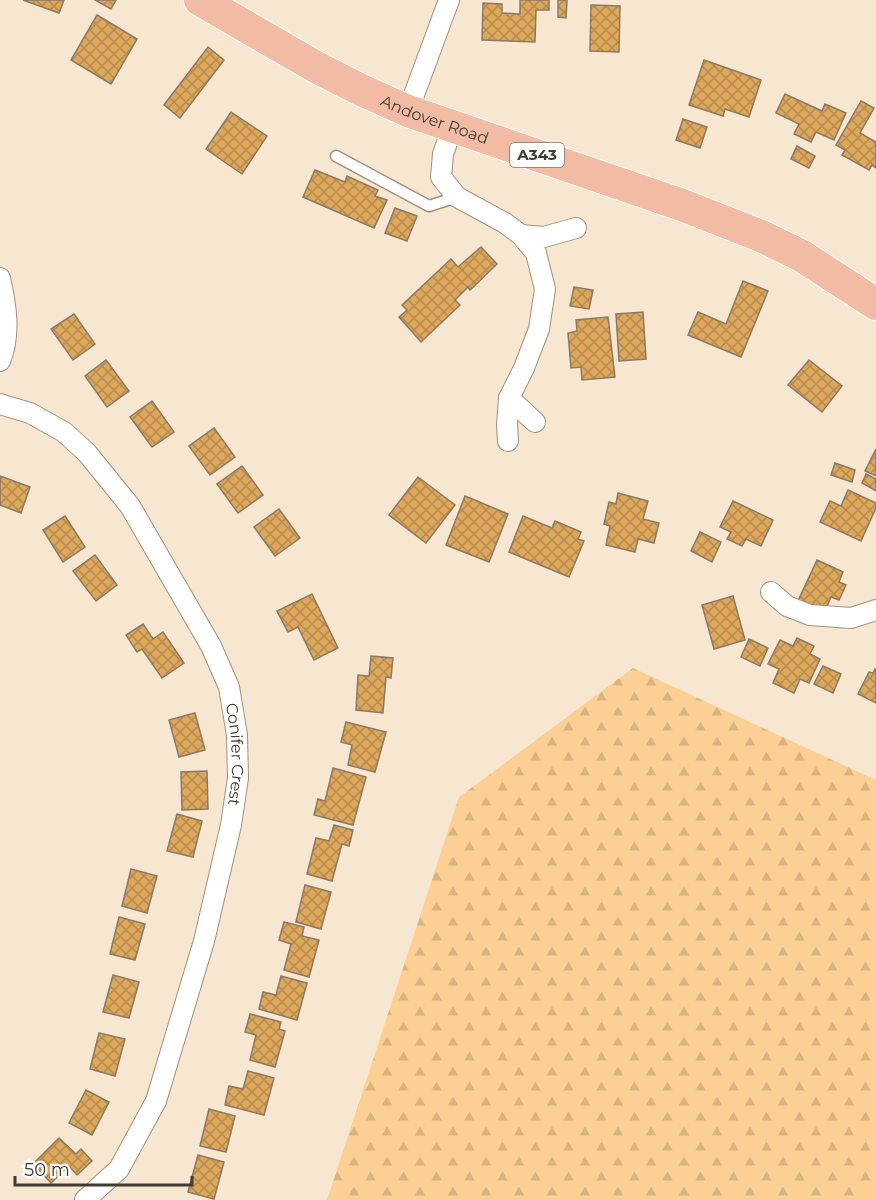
<svg xmlns="http://www.w3.org/2000/svg" width="876" height="1200" viewBox="0 0 876 1200" font-family="Montserrat,sans-serif">
	<style>
		.forest { fill: url(#forest-firs) }
		.building { fill: url(#building-cross-hatch); stroke: #8a7a66; stroke-width: 1.5 }
		.lines { fill: none; stroke-linecap: round; stroke-linejoin: round }
		.lane-casing { stroke: #a1917c; stroke-width: 13 }
		.street-casing { stroke: #a1917c; stroke-width: 22 }
		.primary-casing { stroke: #fff; stroke-width: 34 }
		.lane { stroke: #fff; stroke-width: 10 }
		.street { stroke: #fff; stroke-width: 20 }
		.primary { stroke: #f2bba4; stroke-width: 32 }
		.labels { text-anchor: middle; stroke-width: 4.5; stroke-linejoin: round; paint-order: stroke }
		.shield { fill: #fff; stroke: #7b7670; stroke-width: 1.5 }
		.shield-label { font-size: 15px; font-weight: bold; fill: #423b32 }
		.street-label { font-size: 16px; fill: #423b32; stroke: #fff }
	</style>
	<defs>
		<pattern id="forest-firs" width="22" height="20" patternUnits="userSpaceOnUse" patternTransform="scale(1.5)"><rect width="22" height="20" fill="#fcd094"/><path d="M5 1l3.5 6h-7zM16 11l3.5 6h-7z" fill="#d9b480"/></pattern>
		<pattern id="building-cross-hatch" width="8" height="8" patternUnits="userSpaceOnUse" patternTransform="scale(1.5)"><rect width="8" height="8" fill="#dea85c"/><path d="M0 0l8 8M0 8l8-8" fill="none" stroke="#b68a4d"/></pattern>
	</defs>
	<rect width="100%" height="100%" fill="#f8e7d0"/>
	<!-- forest -->
	<path class="forest" d="M 633,668 L 876,780 L 876,1200 L 327,1200 L 459,797 Z"/>
	<!-- building -->
	<g class="building">
		<path d="M 23,0 L 64,0 L 59,13 Z"/>
		<path d="M 95,0 L 116,0 L 111,9 Z"/>
		<path d="M 520,0 L 549,0 L 549,10 L 536,10 L 535,42 L 482,40 L 483,3 L 502,4 L 502,13 L 520,14 Z"/>
		<path d="M 558,0 L 567,0 L 566,18 L 558,17 Z"/>
		<path d="M 591,5 L 620,6 L 619,52 L 590,51 Z"/>
		<path d="M 97,15 L 137,39 L 111,84 L 71,60 Z"/>
		<path d="M 208,47 L 224,60 L 180,118 L 164,105 Z"/>
		<path d="M 704,60 L 761,80 L 749,117 L 725,109 L 723,116 L 689,105 Z"/>
		<path d="M 785,94 L 822,111 L 825,104 L 846,113 L 834,140 L 816,132 L 811,142 L 794,134 L 799,124 L 776,113 Z"/>
		<path d="M 861,101 L 874,108 L 860,133 L 876,142 L 876,168 L 872,165 L 869,170 L 842,155 L 845,150 L 836,145 Z"/>
		<path d="M 231,112 L 267,136 L 242,174 L 206,149 Z"/>
		<path d="M 683,119 L 707,127 L 700,148 L 676,140 Z"/>
		<path d="M 797,146 L 815,156 L 809,168 L 791,159 Z"/>
		<path d="M 315,170 L 345,182 L 347,176 L 378,190 L 375,196 L 387,200 L 374,228 L 303,197 Z"/>
		<path d="M 395,208 L 417,216 L 407,241 L 385,233 Z"/>
		<path d="M 481,247 L 497,264 L 470,290 L 468,287 L 455,300 L 460,305 L 421,342 L 399,317 L 407,310 L 402,305 L 451,259 L 458,267 Z"/>
		<path d="M 743,281 L 768,291 L 741,357 L 688,335 L 698,312 L 726,324 Z"/>
		<path d="M 574,287 L 593,290 L 589,309 L 570,306 Z"/>
		<path d="M 643,312 L 646,359 L 619,361 L 616,314 Z"/>
		<path d="M 74,314 L 95,344 L 73,360 L 51,329 Z"/>
		<path d="M 608,317 L 615,377 L 582,380 L 581,367 L 571,368 L 568,333 L 577,331 L 576,320 Z"/>
		<path d="M 106,360 L 129,391 L 107,407 L 85,376 Z"/>
		<path d="M 809,360 L 842,386 L 822,412 L 788,385 Z"/>
		<path d="M 152,401 L 174,432 L 152,447 L 130,417 Z"/>
		<path d="M 214,428 L 235,457 L 210,475 L 189,446 Z"/>
		<path d="M 876,449 L 876,476 L 865,471 Z"/>
		<path d="M 835,463 L 855,470 L 852,482 L 831,475 Z"/>
		<path d="M 242,466 L 263,495 L 238,513 L 217,484 Z"/>
		<path d="M 866,474 L 876,479 L 876,491 L 862,483 Z"/>
		<path d="M 0,476 L 30,487 L 21,513 L 0,505 Z"/>
		<path d="M 418,477 L 455,505 L 426,543 L 389,515 Z"/>
		<path d="M 848,490 L 876,503 L 876,508 L 861,541 L 820,522 L 830,501 L 841,506 Z"/>
		<path d="M 618,493 L 648,501 L 643,519 L 659,523 L 654,543 L 638,539 L 635,552 L 606,545 L 610,526 L 604,524 L 609,502 L 616,504 Z"/>
		<path d="M 465,496 L 508,514 L 489,562 L 446,545 Z"/>
		<path d="M 733,501 L 773,520 L 761,546 L 746,539 L 742,546 L 727,539 L 731,532 L 720,527 Z"/>
		<path d="M 279,509 L 300,538 L 275,556 L 254,527 Z"/>
		<path d="M 65,516 L 85,547 L 63,562 L 43,530 Z"/>
		<path d="M 523,516 L 552,528 L 555,521 L 581,532 L 578,539 L 584,541 L 569,577 L 509,552 Z"/>
		<path d="M 700,532 L 721,542 L 712,562 L 691,551 Z"/>
		<path d="M 95,555 L 117,585 L 96,601 L 73,571 Z"/>
		<path d="M 817,560 L 843,572 L 839,582 L 846,585 L 839,600 L 831,597 L 824,613 L 798,601 Z"/>
		<path d="M 312,594 L 338,648 L 314,660 L 298,627 L 288,632 L 277,611 Z"/>
		<path d="M 733,596 L 745,640 L 714,649 L 702,605 Z"/>
		<path d="M 143,624 L 153,639 L 163,632 L 184,663 L 162,678 L 142,649 L 137,652 L 126,635 Z"/>
		<path d="M 797,638 L 814,646 L 810,654 L 820,659 L 809,683 L 800,679 L 794,693 L 773,683 L 779,669 L 768,664 L 780,640 L 793,646 Z"/>
		<path d="M 749,639 L 768,648 L 760,666 L 741,657 Z"/>
		<path d="M 371,656 L 393,658 L 391,678 L 386,677 L 383,713 L 356,710 L 358,675 L 369,676 Z"/>
		<path d="M 823,666 L 841,674 L 833,693 L 814,684 Z"/>
		<path d="M 875,669 L 876,669 L 876,703 L 858,694 L 869,672 L 873,673 Z"/>
		<path d="M 195,713 L 205,750 L 179,757 L 169,720 Z"/>
		<path d="M 346,722 L 386,732 L 375,772 L 348,765 L 352,745 L 341,742 Z"/>
		<path d="M 333,768 L 366,777 L 353,825 L 314,815 L 318,799 L 325,801 Z"/>
		<path d="M 207,771 L 208,809 L 182,810 L 181,772 Z"/>
		<path d="M 177,814 L 202,821 L 193,857 L 167,851 Z"/>
		<path d="M 334,825 L 353,830 L 349,846 L 342,844 L 332,881 L 307,874 L 316,838 L 329,841 Z"/>
		<path d="M 131,869 L 157,876 L 147,913 L 122,906 Z"/>
		<path d="M 305,885 L 331,892 L 321,929 L 296,922 Z"/>
		<path d="M 119,917 L 145,924 L 135,960 L 110,954 Z"/>
		<path d="M 284,922 L 304,927 L 302,936 L 319,940 L 309,977 L 284,970 L 291,944 L 279,940 Z"/>
		<path d="M 113,975 L 139,982 L 129,1018 L 103,1012 Z"/>
		<path d="M 281,976 L 307,983 L 297,1020 L 259,1009 L 263,992 L 276,995 Z"/>
		<path d="M 250,1014 L 281,1022 L 279,1029 L 285,1031 L 275,1067 L 250,1060 L 256,1035 L 245,1032 Z"/>
		<path d="M 99,1033 L 125,1039 L 115,1076 L 90,1069 Z"/>
		<path d="M 248,1071 L 274,1078 L 264,1115 L 225,1105 L 229,1086 L 243,1089 Z"/>
		<path d="M 86,1090 L 109,1102 L 92,1135 L 69,1123 Z"/>
		<path d="M 209,1109 L 235,1116 L 226,1152 L 200,1146 Z"/>
		<path d="M 59,1138 L 76,1154 L 81,1149 L 92,1161 L 77,1175 L 69,1166 L 51,1183 L 33,1164 Z"/>
		<path d="M 198,1155 L 224,1162 L 214,1199 L 188,1192 Z"/>
	</g>
	<g class="lines">
		<defs>
			<path id="lane" d="M 336,156 L 429,206 L 457,197"/>
			<g id="street">
				<path d="M 408,111 L 449,0"/>
				<path d="M 453,126 L 443,154 L 441,177 L 457,197 L 505,223 L 521,235 L 536,253 L 545,289 L 539,329 L 524,368 L 509,398 L 507,425 L 508,441"/>
				<path d="M 521,235 L 544,237 L 576,228"/>
				<path d="M 0,278 C 6,305 11,335 0,361"/>
				<path d="M 509,398 L 535,422"/>
				<path id="s1" d="M 0,404 L 30,413 L 64,432 L 87,453 L 130,506 L 211,646 L 229,687 L 237,735 L 238,778 L 231,825 L 204,941 L 156,1101 L 119,1169 L 85,1200"/>
				<path d="M 771,592 L 787,606 L 810,615 L 851,618 L 876,610"/>
			</g>
			<g id="primary">
				<path id="s2" d="M 200,0 L 316,67 L 359,89 L 408,111 L 682,205 L 761,236 L 802,256 L 876,304"/>
			</g>
		</defs>
		<!-- lane casing -->
		<use href="#lane" class="lane-casing"/>
		<!-- street casing -->
		<use href="#street" class="street-casing"/>
		<!-- primary casing -->
		<use href="#primary" class="primary-casing"/>
		<!-- lane -->
		<use href="#lane" class="lane"/>
		<!-- street -->
		<use href="#street" class="street"/>
		<!-- primary -->
		<use href="#primary" class="primary"/>
	</g>
	<g class="labels">
		<!-- shield labels -->
		<rect class="shield" x="510" y="143" width="54" height="24" rx="4.5"/>
		<g class="shield-label">
			<text x="537" y="160">A343</text>
		</g>
		<!-- street labels -->
		<g class="street-label">
			<text dy="6" stroke="none"><textPath href="#s2" startOffset="264">Andover Road</textPath></text>
			<text dy="6" stroke="none"><textPath href="#s1" startOffset="444">Conifer Crest</textPath></text>
		</g>
	</g>
	<!-- scale -->
	<path d="M15 1176v9h177v-9" fill="none" stroke="#423b32" stroke-width="3"/>
	<text x="24" y="1176" font-size="18" fill="#423b32" stroke="#ffffff" stroke-width="4.5" paint-order="stroke">50 m</text>
</svg>
